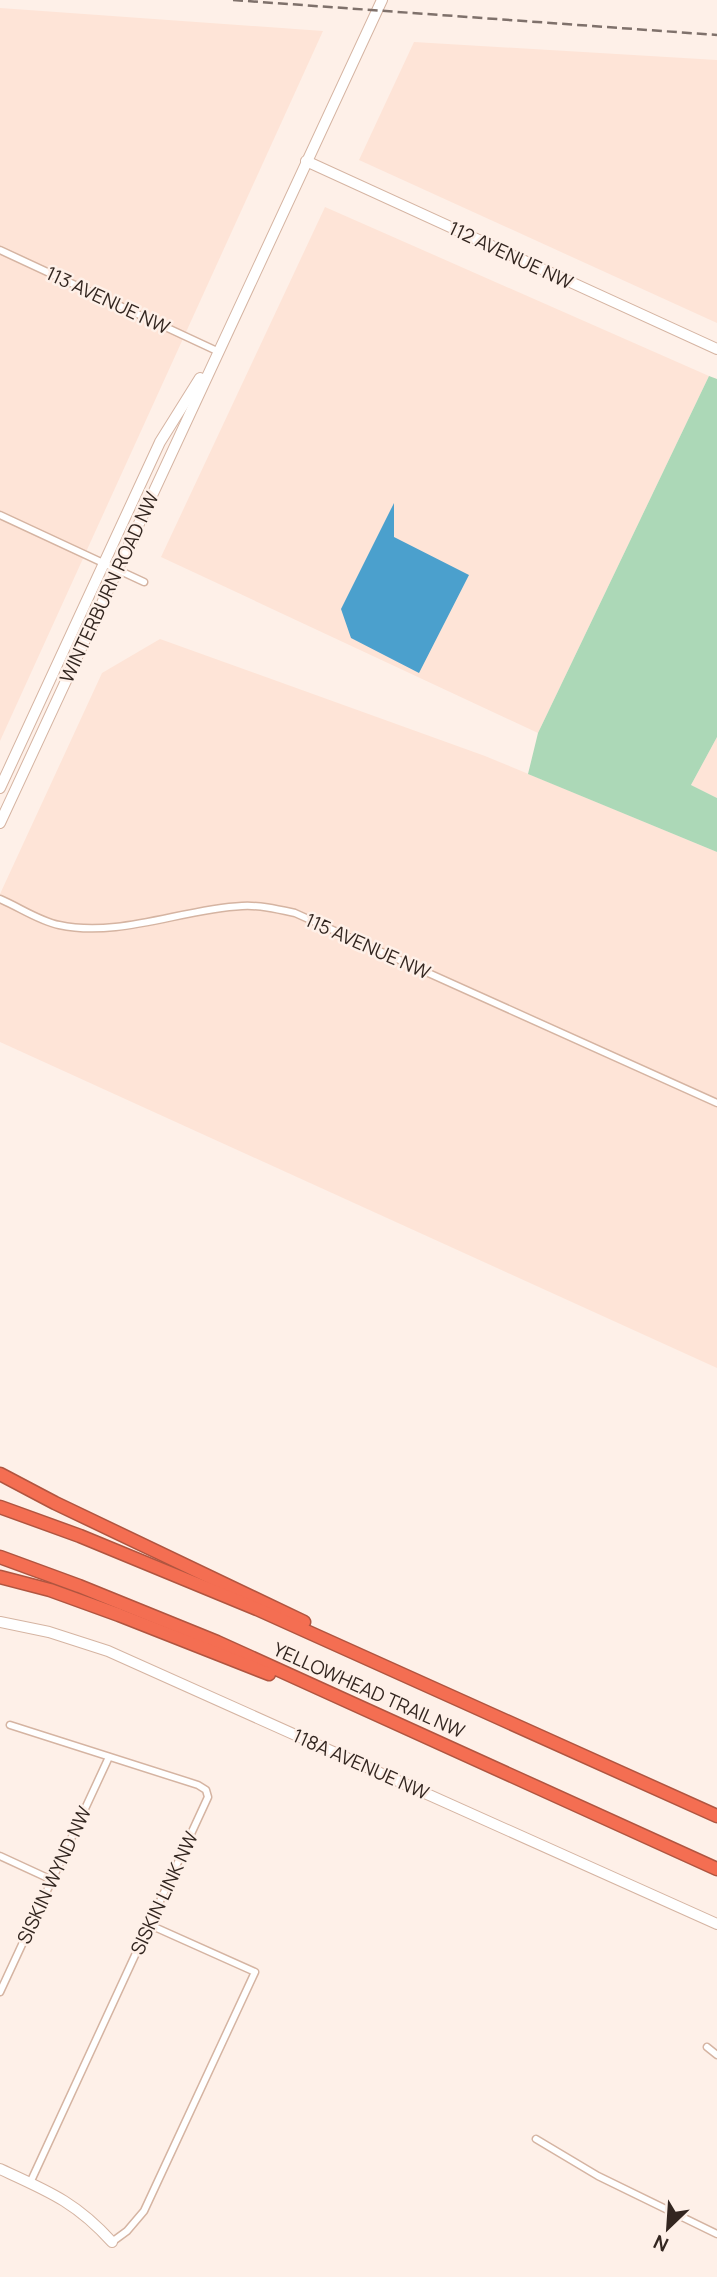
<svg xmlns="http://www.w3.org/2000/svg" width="717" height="2277" viewBox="0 0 717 2277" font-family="Manrope,sans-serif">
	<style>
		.built { fill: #fee4d7 }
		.green { fill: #acd8b7 }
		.water { fill: #4ba0cd }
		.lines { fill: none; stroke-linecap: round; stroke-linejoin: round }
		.street-casing { stroke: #d5b4a2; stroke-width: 9 }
		.secondary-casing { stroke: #d5b4a2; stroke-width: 12 }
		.highway-casing { stroke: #b05540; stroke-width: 15 }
		.street { stroke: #fff; stroke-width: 6 }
		.secondary { stroke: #fff; stroke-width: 10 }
		.highway { stroke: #f46e52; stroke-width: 12 }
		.rail { stroke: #7f716b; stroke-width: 2.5; stroke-dasharray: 10 5; stroke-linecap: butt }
		.labels { text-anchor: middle; stroke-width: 5; stroke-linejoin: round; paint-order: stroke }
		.street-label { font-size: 19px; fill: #332620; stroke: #fef0e8 }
	</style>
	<rect width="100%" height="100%" fill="#fef0e8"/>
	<!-- built -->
	<g class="built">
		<path d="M 0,8 L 323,31 L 0,741 Z"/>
		<path d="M 414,42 L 717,60 L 717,323 L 359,160 Z"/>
		<path d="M 325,207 L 709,376 L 538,733 L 161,557 Z"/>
		<path d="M 160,639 L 485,756 L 717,852 L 717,1368 L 0,1042 L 0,894 L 102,673 Z"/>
		<path d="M 717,737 L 717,798 L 691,785 Z"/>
	</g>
	<!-- green -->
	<path class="green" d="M 709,376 L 717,379 L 717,737 L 691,785 L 717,798 L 717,852 L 528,774 L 538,733 Z"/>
	<!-- water -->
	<path class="water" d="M 394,503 L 394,537 L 469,575 L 419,673 L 351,638 L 341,609 Z"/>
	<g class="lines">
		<defs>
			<g id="street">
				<path d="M 0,250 L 217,351"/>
				<path d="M 0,515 L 144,582"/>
				<path d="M 0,899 C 19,907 39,921 59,925 C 119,938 182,909 242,906 C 260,905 277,909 295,913 L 717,1103"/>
				<path d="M 10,1725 L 198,1785 L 206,1790 L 208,1797 L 30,2183"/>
				<path d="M 0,1856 L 52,1880"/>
				<path d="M 0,1992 L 109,1757"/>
				<path d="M 707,2047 L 717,2055"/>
				<path d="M 536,2139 L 598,2176 L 717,2234"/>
				<path d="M 112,2242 L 127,2231 L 144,2211 L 255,1972 L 150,1925"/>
			</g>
			<g id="secondary">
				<path d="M 306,161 L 717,349"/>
				<path d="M 0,788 L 160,442 L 200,378"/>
				<path d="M 0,823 L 382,0"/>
				<path d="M 0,1622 L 49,1632 L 108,1651 L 717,1924"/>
				<path d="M 0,2169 C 48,2191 76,2202 112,2242"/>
			</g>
			<g id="highway">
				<path d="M 0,1474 L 55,1503 L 304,1622"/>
				<path d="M 0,1507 L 80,1536 L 257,1609 L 717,1816"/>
				<path d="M 0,1557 L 79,1586 L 217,1642 L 717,1869"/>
				<path d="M 0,1577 L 50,1590 L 119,1615 L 269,1674"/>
			</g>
		</defs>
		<!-- street casing -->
		<use href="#street" class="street-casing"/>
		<!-- secondary casing -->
		<use href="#secondary" class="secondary-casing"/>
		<!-- highway casing -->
		<use href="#highway" class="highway-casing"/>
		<!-- street -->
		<use href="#street" class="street"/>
		<!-- secondary -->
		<use href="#secondary" class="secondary"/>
		<!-- highway -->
		<use href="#highway" class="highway"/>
		<!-- rail -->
		<path class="rail" d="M 233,0 L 717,35"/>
	</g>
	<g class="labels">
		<!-- street labels -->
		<g class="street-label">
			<text transform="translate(511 255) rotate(25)" y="7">112 AVENUE NW</text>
			<text transform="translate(108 300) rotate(25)" y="7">113 AVENUE NW</text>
			<text transform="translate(109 587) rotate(-65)" y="7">WINTERBURN ROAD NW</text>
			<text transform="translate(368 946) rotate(24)" y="7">115 AVENUE NW</text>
			<text transform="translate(369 1690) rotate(24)" y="7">YELLOWHEAD TRAIL NW</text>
			<text transform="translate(361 1764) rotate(24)" y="7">118A AVENUE NW</text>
			<text transform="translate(54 1875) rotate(-65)" y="7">SISKIN WYND NW</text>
			<text transform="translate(164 1893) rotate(-65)" y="7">SISKIN LINK NW</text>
		</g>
	</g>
	<!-- north arrow -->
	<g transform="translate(668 2228) rotate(205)" stroke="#fef0e8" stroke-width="5" paint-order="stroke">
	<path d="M0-5L12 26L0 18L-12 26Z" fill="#332620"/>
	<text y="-10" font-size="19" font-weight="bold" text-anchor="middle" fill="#332620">N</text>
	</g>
</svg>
